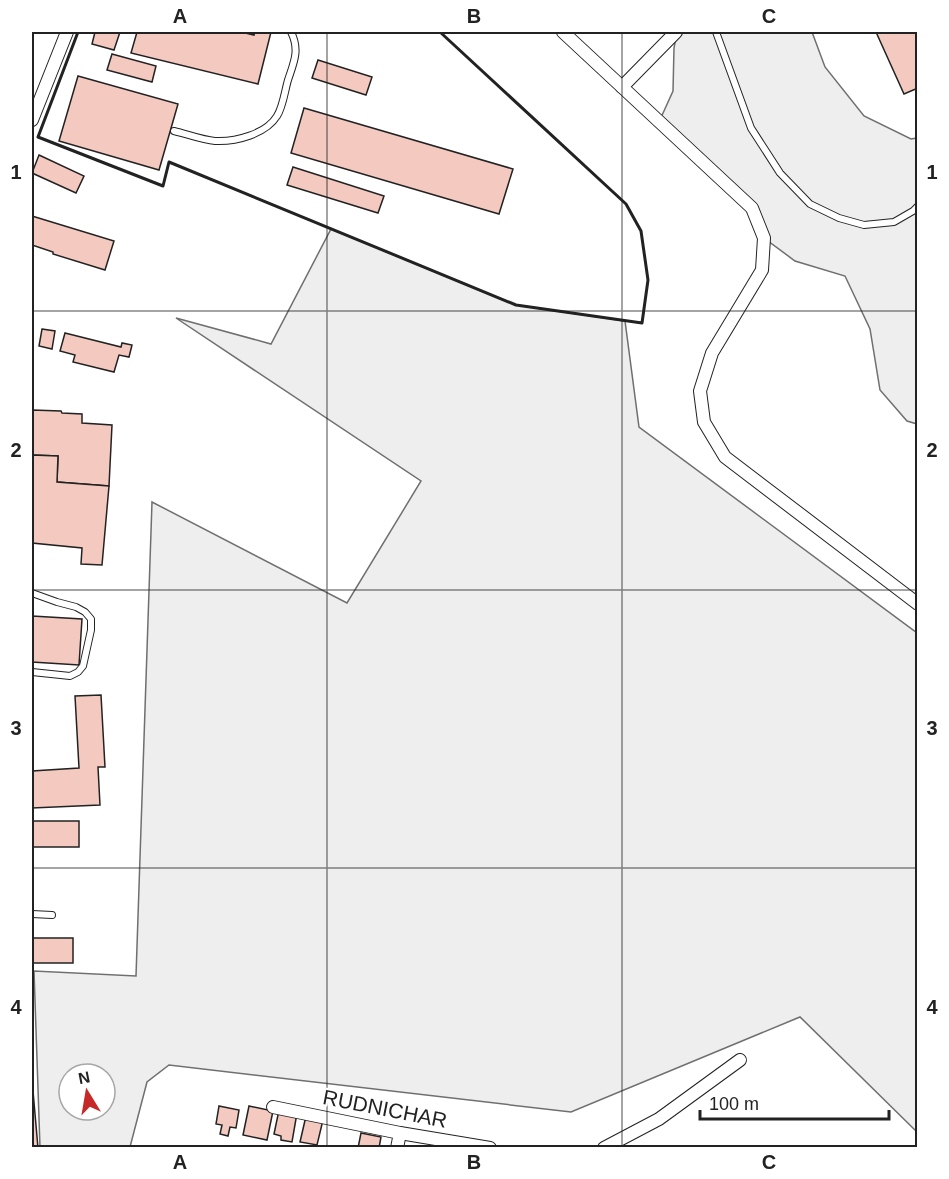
<svg xmlns="http://www.w3.org/2000/svg" width="949" height="1179" viewBox="0 0 949 1179" font-family="Arial,sans-serif">
	<style>
		.green { fill: #eee; stroke: #6f6f6f; stroke-width: 1.5; fill-rule: evenodd }
		.building { fill: #f3c9c0; stroke: #222; stroke-width: 1.5 }
		.lines { fill: none; stroke-linecap: round; stroke-linejoin: round }
		.service-casing { stroke: #222; stroke-width: 8 }
		.minor-casing { stroke: #222; stroke-width: 14 }
		.service { stroke: #fff; stroke-width: 6 }
		.minor { stroke: #fff; stroke-width: 12 }
		.wall { stroke: #222; stroke-width: 3 }
		.grid { fill: none; stroke: #222; stroke-width: 1.5; stroke-opacity: 0.55 }
		.labels { text-anchor: middle; stroke-width: 4.5; stroke-linejoin: round; paint-order: stroke }
		.street-label { font-size: 21px; fill: #222; stroke: #fff }
		.neatline { fill: none; stroke: #222; stroke-width: 2 }
		.grid-label { font-size: 20px; text-anchor: middle; font-weight: bold; fill: #222 }
	</style>
	<rect width="100%" height="100%" fill="#fff"/>
	<!-- green -->
	<g class="green">
		<path d="M 677,32 L 812,32 L 825,67 L 864,116 L 911,139 L 917,138 L 917,424 L 907,421 L 880,390 L 870,329 L 845,276 L 795,261 L 764,238 L 752,208 L 659,122 L 673,91 L 674,48 Z"/>
		<path d="M 331,229 L 516,305 L 625,321 L 639,427 L 917,633 L 917,1132 L 800,1017 L 571,1112 L 169,1065 L 147,1082 L 130,1147 L 40,1147 L 34,971 L 136,976 L 152,502 L 347,603 L 421,481 L 176,318 L 271,344 ZM 69,1074 L 105,1074 L 105,1110 L 69,1110 Z"/>
	</g>
	<!-- building -->
	<g class="building">
		<path d="M 95,32 L 120,32 L 114,50 L 92,44 Z"/>
		<path d="M 137,32 L 241,32 L 254,35 L 255,32 L 271,32 L 258,84 L 131,53 Z"/>
		<path d="M 876,32 L 916,32 L 918,35 L 918,88 L 904,94 Z"/>
		<path d="M 112,54 L 156,66 L 152,82 L 107,70 Z"/>
		<path d="M 318,60 L 372,77 L 366,95 L 312,78 Z"/>
		<path d="M 78,76 L 178,104 L 159,170 L 59,141 Z"/>
		<path d="M 304,108 L 513,169 L 499,214 L 291,153 Z"/>
		<path d="M 39,155 L 84,176 L 76,193 L 32,173 Z"/>
		<path d="M 293,167 L 384,196 L 378,213 L 287,185 Z"/>
		<path d="M 32,216 L 114,241 L 105,270 L 53,254 L 53,252 L 32,245 Z"/>
		<path d="M 42,329 L 55,331 L 52,349 L 39,346 Z"/>
		<path d="M 65,333 L 121,347 L 122,343 L 132,345 L 129,357 L 119,355 L 114,372 L 73,362 L 75,355 L 60,351 Z"/>
		<path d="M 32,410 L 61,411 L 62,413 L 82,414 L 82,423 L 112,425 L 109,486 L 57,482 L 58,456 L 32,455 Z"/>
		<path d="M 32,455 L 58,456 L 57,482 L 109,486 L 102,565 L 81,564 L 82,548 L 32,543 Z"/>
		<path d="M 32,616 L 82,619 L 79,665 L 32,662 Z"/>
		<path d="M 101,695 L 105,767 L 98,767 L 100,805 L 32,808 L 32,771 L 79,768 L 75,696 Z"/>
		<rect x="32" y="821" width="47" height="26"/>
		<rect x="32" y="938" width="41" height="25"/>
		<path d="M 32,1091 L 33,1091 L 38,1148 L 32,1148 Z"/>
		<path d="M 219,1106 L 239,1110 L 236,1128 L 230,1127 L 228,1136 L 220,1134 L 222,1125 L 216,1124 Z"/>
		<path d="M 249,1106 L 273,1111 L 267,1140 L 243,1135 Z"/>
		<path d="M 279,1110 L 297,1113 L 292,1142 L 281,1140 L 281,1136 L 274,1134 Z"/>
		<path d="M 306,1116 L 323,1120 L 317,1145 L 300,1142 Z"/>
		<path d="M 361,1133 L 381,1137 L 379,1148 L 358,1148 Z"/>
	</g>
	<g class="lines">
		<defs>
			<g id="service">
				<path d="M 716,32 L 751,128 L 780,173 L 810,204 L 839,218 L 864,225 L 894,222 L 913,211 L 918,206"/>
				<path d="M 174,131 C 187,134 202,140 215,141 C 236,142 266,134 277,116 C 283,107 285,90 288,80 C 294,62 300,50 291,32"/>
				<path d="M 32,593 L 57,602 L 76,607 L 85,612 L 91,619 L 91,630 L 83,666 L 78,672 L 70,676 L 32,672"/>
				<path d="M 32,914 L 52,915"/>
			</g>
			<g id="minor">
				<path d="M 563,32 L 752,208 L 764,238 L 762,270 L 712,353 L 700,391 L 704,422 L 725,457 L 918,604"/>
				<path d="M 622,87 L 676,32"/>
				<path d="M 32,120 L 67,32"/>
				<path d="M 273,1107 L 400,1133 L 490,1148"/>
				<path d="M 397,1148 L 400,1133"/>
				<path d="M 604,1148 L 659,1119 L 740,1060"/>
			</g>
		</defs>
		<!-- service casing -->
		<use href="#service" class="service-casing"/>
		<!-- minor casing -->
		<use href="#minor" class="minor-casing"/>
		<!-- service -->
		<use href="#service" class="service"/>
		<!-- minor -->
		<use href="#minor" class="minor"/>
		<!-- wall -->
		<path class="wall" d="M 78,32 L 38,137 L 163,186 L 169,162 L 516,305 L 642,323 L 648,280 L 641,231 L 626,204 L 440,32"/>
	</g>
	<!-- grid -->
	<path class="grid" d="M 327,32 L 327,1148M 622,32 L 622,1148M 32,311 L 918,311M 32,590 L 918,590M 32,868 L 918,868"/>
	<g class="labels">
		<!-- street labels -->
		<g class="street-label">
			<text transform="translate(385 1109) rotate(11)" y="7">RUDNICHAR</text>
		</g>
	</g>
	<!-- border -->
	<rect width="949" height="1179" fill="none" stroke="#ffffff" stroke-width="66"/>
	<!-- north arrow -->
	<g transform="translate(87 1092) rotate(349)"><circle r="28" fill="#ffffff" stroke="#a7a7a7" stroke-width="1.5"/>
	<path d="M0-4.5L10 22L0 15L-10 22Z" fill="#c62828"/>
	<text y="-9" font-size="16" font-weight="bold" text-anchor="middle" fill="#222222">N</text>
	</g>
	<!-- scale -->
	<path d="M700 1110v9h189v-9" fill="none" stroke="#222222" stroke-width="3"/>
	<text x="709" y="1110" font-size="18" fill="#222222" stroke="#ffffff" stroke-width="4.5" paint-order="stroke">100 m</text>
	<rect x="33" y="33" width="883" height="1113" class="neatline"/>
	<g class="grid-label">
		<text x="180" y="23">A</text>
		<text x="474" y="23">B</text>
		<text x="769" y="23">C</text>
		<text x="16" y="179">1</text>
		<text x="932" y="179">1</text>
		<text x="16" y="457">2</text>
		<text x="932" y="457">2</text>
		<text x="16" y="735">3</text>
		<text x="932" y="735">3</text>
		<text x="16" y="1014">4</text>
		<text x="932" y="1014">4</text>
		<text x="180" y="1169">A</text>
		<text x="474" y="1169">B</text>
		<text x="769" y="1169">C</text>
	</g>
</svg>
